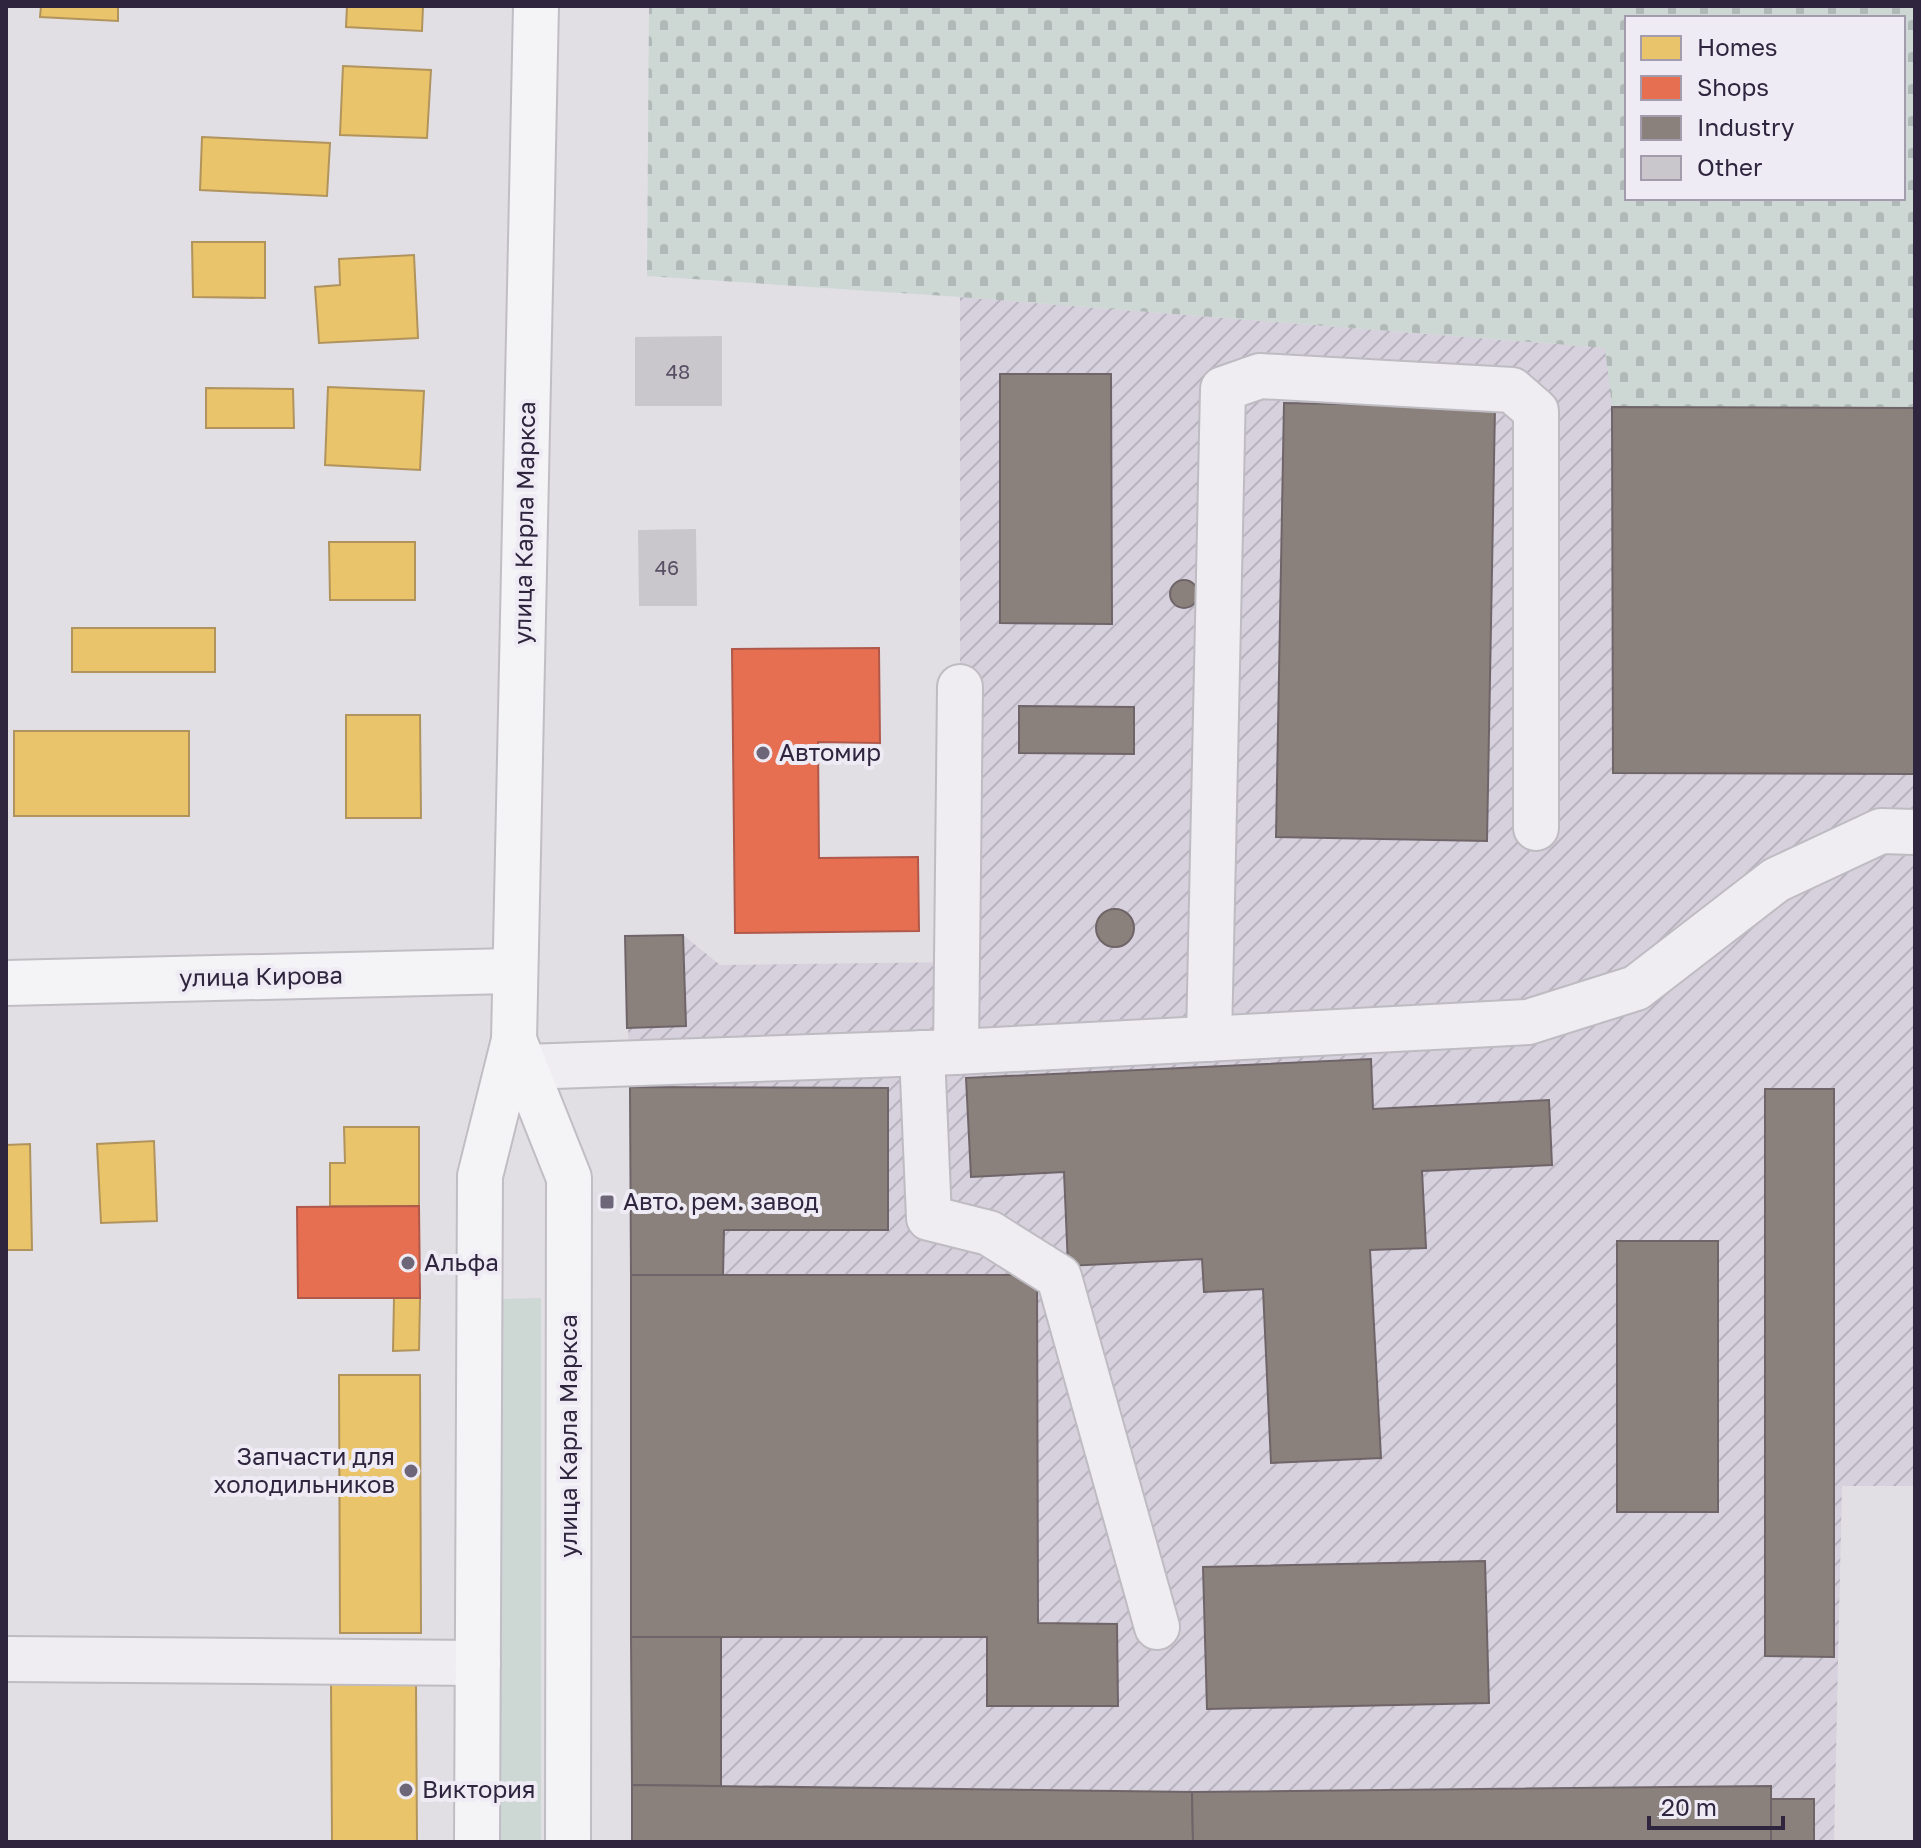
<svg xmlns="http://www.w3.org/2000/svg" width="1921" height="1848" viewBox="0 0 1921 1848" font-family="'Golos Text',sans-serif">
	<style>
		.industrial { fill: url(#industrial-furrows) }
		.grass { fill: #cdd8d4 }
		.cemetery { fill: url(#cemetery-stones); fill-rule: evenodd }
		.homes { fill: #e9c46a; stroke: #b1945d; stroke-width: 2 }
		.shops { fill: #e76f51; stroke: #b0594b; stroke-width: 2 }
		.industry { fill: #8a817c; stroke: #6f6569; stroke-width: 2 }
		.building { fill: #c9c6cc }
		.lines { fill: none; stroke-linecap: round; stroke-linejoin: round }
		.minor-casing { stroke: #bebcc2; stroke-width: 48 }
		.major-casing { stroke: #c1bdc5; stroke-width: 48 }
		.minor { stroke: #efedf1; stroke-width: 44 }
		.major { stroke: #f4f3f5; stroke-width: 44 }
		.poi-dot { fill: #6d6678; stroke: #eeebf5; stroke-width: 3 }
		.labels { text-anchor: middle; stroke-width: 8; stroke-linejoin: round; paint-order: stroke }
		.number-label { font-size: 20px; fill: #574f63 }
		.street-label { font-size: 24px; fill: #2f253e; stroke: #eeebf5 }
		.poi-label { font-size: 24px; fill: #2f253e; stroke: #eeebf5; text-anchor: start }
	</style>
	<defs>
		<pattern id="industrial-furrows" width="10" height="10" patternUnits="userSpaceOnUse" patternTransform="scale(2)"><rect width="10" height="10" fill="#d6d1dd"/><path d="M-1 1l2-2M0 10L10 0M9 11l2-2" fill="none" stroke="#b8b3bf"/></pattern>
		<pattern id="cemetery-stones" width="16" height="16" patternUnits="userSpaceOnUse" patternTransform="scale(2)"><rect width="16" height="16" fill="#cdd8d4"/><path d="M2 7V4a2 2 0 0 1 4 0v3zM10 15v-3a2 2 0 0 1 4 0v3z" fill="#b0b9b7"/></pattern>
	</defs>
	<rect width="100%" height="100%" fill="#e1dfe4"/>
	<!-- industrial -->
	<path class="industrial" d="M 960,297 L 1605,348 L 1613,407 L 1915,408 L 1915,1486 L 1842,1486 L 1834,1842 L 632,1842 L 630,1087 L 625,936 L 683,935 L 720,965 L 960,962 Z"/>
	<!-- grass -->
	<path class="grass" d="M 541,1298 L 541,1842 L 500,1842 L 503,1299 Z"/>
	<!-- cemetery -->
	<path class="cemetery" d="M 649,6 L 1915,6 L 1915,408 L 1612,407 L 1605,348 L 960,297 L 647,276 ZM 1627,18 L 1903,18 L 1903,198 L 1627,198 Z"/>
	<!-- homes -->
	<g class="homes">
		<path d="M 41,6 L 118,6 L 118,21 L 40,17 Z"/>
		<path d="M 347,6 L 423,6 L 422,31 L 346,27 Z"/>
		<path d="M 343,66 L 431,70 L 427,138 L 340,135 Z"/>
		<path d="M 202,137 L 330,143 L 327,196 L 200,190 Z"/>
		<path d="M 192,242 L 265,242 L 265,298 L 193,297 Z"/>
		<path d="M 414,255 L 418,338 L 319,343 L 315,287 L 340,285 L 339,259 Z"/>
		<path d="M 328,387 L 424,391 L 420,470 L 325,465 Z"/>
		<path d="M 206,388 L 293,389 L 294,428 L 206,428 Z"/>
		<path d="M 329,542 L 415,542 L 415,600 L 330,600 Z"/>
		<rect x="72" y="628" width="143" height="44"/>
		<path d="M 346,715 L 420,715 L 421,818 L 346,818 Z"/>
		<rect x="14" y="731" width="175" height="85"/>
		<path d="M 344,1127 L 419,1127 L 419,1206 L 330,1206 L 330,1163 L 345,1163 Z"/>
		<path d="M 154,1141 L 157,1221 L 101,1223 L 97,1144 Z"/>
		<path d="M 30,1144 L 32,1250 L 6,1250 L 6,1145 Z"/>
		<path d="M 394,1298 L 420,1298 L 419,1350 L 393,1351 Z"/>
		<path d="M 339,1375 L 420,1375 L 421,1633 L 340,1633 Z"/>
		<path d="M 331,1683 L 416,1683 L 417,1842 L 332,1842 Z"/>
	</g>
	<!-- shops -->
	<g class="shops">
		<path d="M 879,648 L 880,743 L 818,742 L 819,858 L 918,857 L 919,931 L 735,933 L 732,649 Z"/>
		<path d="M 419,1206 L 420,1298 L 298,1298 L 297,1207 Z"/>
	</g>
	<!-- industry -->
	<g class="industry">
		<path d="M 1000,374 L 1111,374 L 1112,624 L 1000,623 Z"/>
		<path d="M 1284,403 L 1495,407 L 1487,841 L 1276,837 Z"/>
		<path d="M 1612,407 L 1915,408 L 1915,774 L 1613,773 Z"/>
		<circle cx="1184" cy="594" r="14"/>
		<path d="M 1019,706 L 1134,707 L 1134,754 L 1019,753 Z"/>
		<circle cx="1115" cy="928" r="19"/>
		<path d="M 683,935 L 686,1026 L 627,1028 L 625,936 Z"/>
		<path d="M 1371,1059 L 1373,1109 L 1549,1100 L 1552,1165 L 1422,1171 L 1426,1248 L 1370,1250 L 1381,1458 L 1271,1463 L 1263,1289 L 1204,1292 L 1202,1259 L 1068,1266 L 1064,1172 L 971,1177 L 966,1078 Z"/>
		<path d="M 630,1087 L 888,1088 L 888,1230 L 724,1230 L 723,1275 L 631,1275 Z"/>
		<path d="M 1765,1089 L 1834,1089 L 1834,1657 L 1765,1656 Z"/>
		<rect x="1617" y="1241" width="101" height="271"/>
		<path d="M 631,1275 L 1037,1275 L 1038,1623 L 1117,1624 L 1118,1706 L 987,1706 L 987,1637 L 631,1637 Z"/>
		<path d="M 1485,1561 L 1489,1703 L 1207,1709 L 1203,1567 Z"/>
		<path d="M 631,1637 L 721,1637 L 721,1786 L 632,1785 Z"/>
		<path d="M 632,1785 L 1192,1792 L 1193,1842 L 632,1842 Z"/>
		<path d="M 1771,1786 L 1771,1842 L 1193,1842 L 1192,1792 Z"/>
		<rect x="1771" y="1799" width="43" height="43"/>
	</g>
	<!-- building -->
	<g class="building">
		<path d="M 722,336 L 722,406 L 635,406 L 635,337 Z"/>
		<path d="M 696,529 L 697,606 L 639,606 L 638,530 Z"/>
	</g>
	<g class="lines">
		<defs>
			<g id="minor">
				<path d="M 1209,1039 L 1223,389 L 1260,376 L 1512,390 L 1536,411 L 1536,828"/>
				<path d="M 956,1052 L 960,687"/>
				<path d="M 922,1053 L 929,1218 L 989,1233 L 1059,1277 L 1157,1627"/>
				<path d="M 525,1067 L 956,1052 L 1528,1022 L 1636,988 L 1776,880 L 1881,831 L 1915,832"/>
				<path d="M 6,1659 L 478,1663"/>
			</g>
			<g id="major">
				<path d="M 6,983 L 515,971"/>
				<path d="M 514,1040 L 569,1178 L 568,1842"/>
				<path d="M 477,1842 L 480,1176 L 514,1040 L 536,6"/>
			</g>
		</defs>
		<!-- minor casing -->
		<use href="#minor" class="minor-casing"/>
		<!-- major casing -->
		<use href="#major" class="major-casing"/>
		<!-- minor -->
		<use href="#minor" class="minor"/>
		<!-- major -->
		<use href="#major" class="major"/>
	</g>
	<!-- markers -->
	<g class="poi-dot">
		<circle cx="763" cy="753" r="8"/>
		<rect x="599" y="1194" width="16" height="16" rx="4"/>
		<circle cx="408" cy="1263" r="8"/>
		<circle cx="411" cy="1471" r="8"/>
		<circle cx="406" cy="1790" r="8"/>
	</g>
	<g class="labels">
		<!-- number labels -->
		<g class="number-label">
			<text x="678" y="379">48</text>
			<text x="667" y="575">46</text>
		</g>
		<!-- street labels -->
		<g class="street-label">
			<text transform="translate(525 523) rotate(-89)" y="8">улица Карла Маркса</text>
			<text transform="translate(261 977) rotate(-1)" y="8">улица Кирова</text>
			<text transform="translate(569 1436) rotate(-90)" y="8">улица Карла Маркса</text>
		</g>
		<!-- poi labels -->
		<g class="poi-label">
			<text x="779" y="761">Автомир</text>
			<text x="623" y="1210">Авто. рем. завод</text>
			<text x="424" y="1271">Альфа</text>
			<text x="395" y="1465" text-anchor="end">Запчасти для<tspan x="395" dy="28">холодильников</tspan></text>
			<text x="422" y="1798">Виктория</text>
		</g>
	</g>
	<!-- border -->
	<rect width="1921" height="1848" fill="none" stroke="#2f253e" stroke-width="16"/>
	<!-- legend -->
	<rect x="1625" y="16" width="280" height="184" fill="#eeebf5" stroke="#a29cac" stroke-width="2"/>
	<rect x="1641" y="36" width="40" height="24" fill="#e9c46a" stroke="#a29cac" stroke-width="2"/>
	<text x="1697" y="56" font-size="24" fill="#2f253e">Homes</text>
	<rect x="1641" y="76" width="40" height="24" fill="#e76f51" stroke="#a29cac" stroke-width="2"/>
	<text x="1697" y="96" font-size="24" fill="#2f253e">Shops</text>
	<rect x="1641" y="116" width="40" height="24" fill="#8a817c" stroke="#a29cac" stroke-width="2"/>
	<text x="1697" y="136" font-size="24" fill="#2f253e">Industry</text>
	<rect x="1641" y="156" width="40" height="24" fill="#c9c6cc" stroke="#a29cac" stroke-width="2"/>
	<text x="1697" y="176" font-size="24" fill="#2f253e">Other</text>
	<!-- scale -->
	<path d="M1649 1816v12h134v-12" fill="none" stroke="#2f253e" stroke-width="4"/>
	<text x="1661" y="1816" font-size="24" fill="#2f253e" stroke="#eeebf5" stroke-width="6" paint-order="stroke">20 m</text>
</svg>
